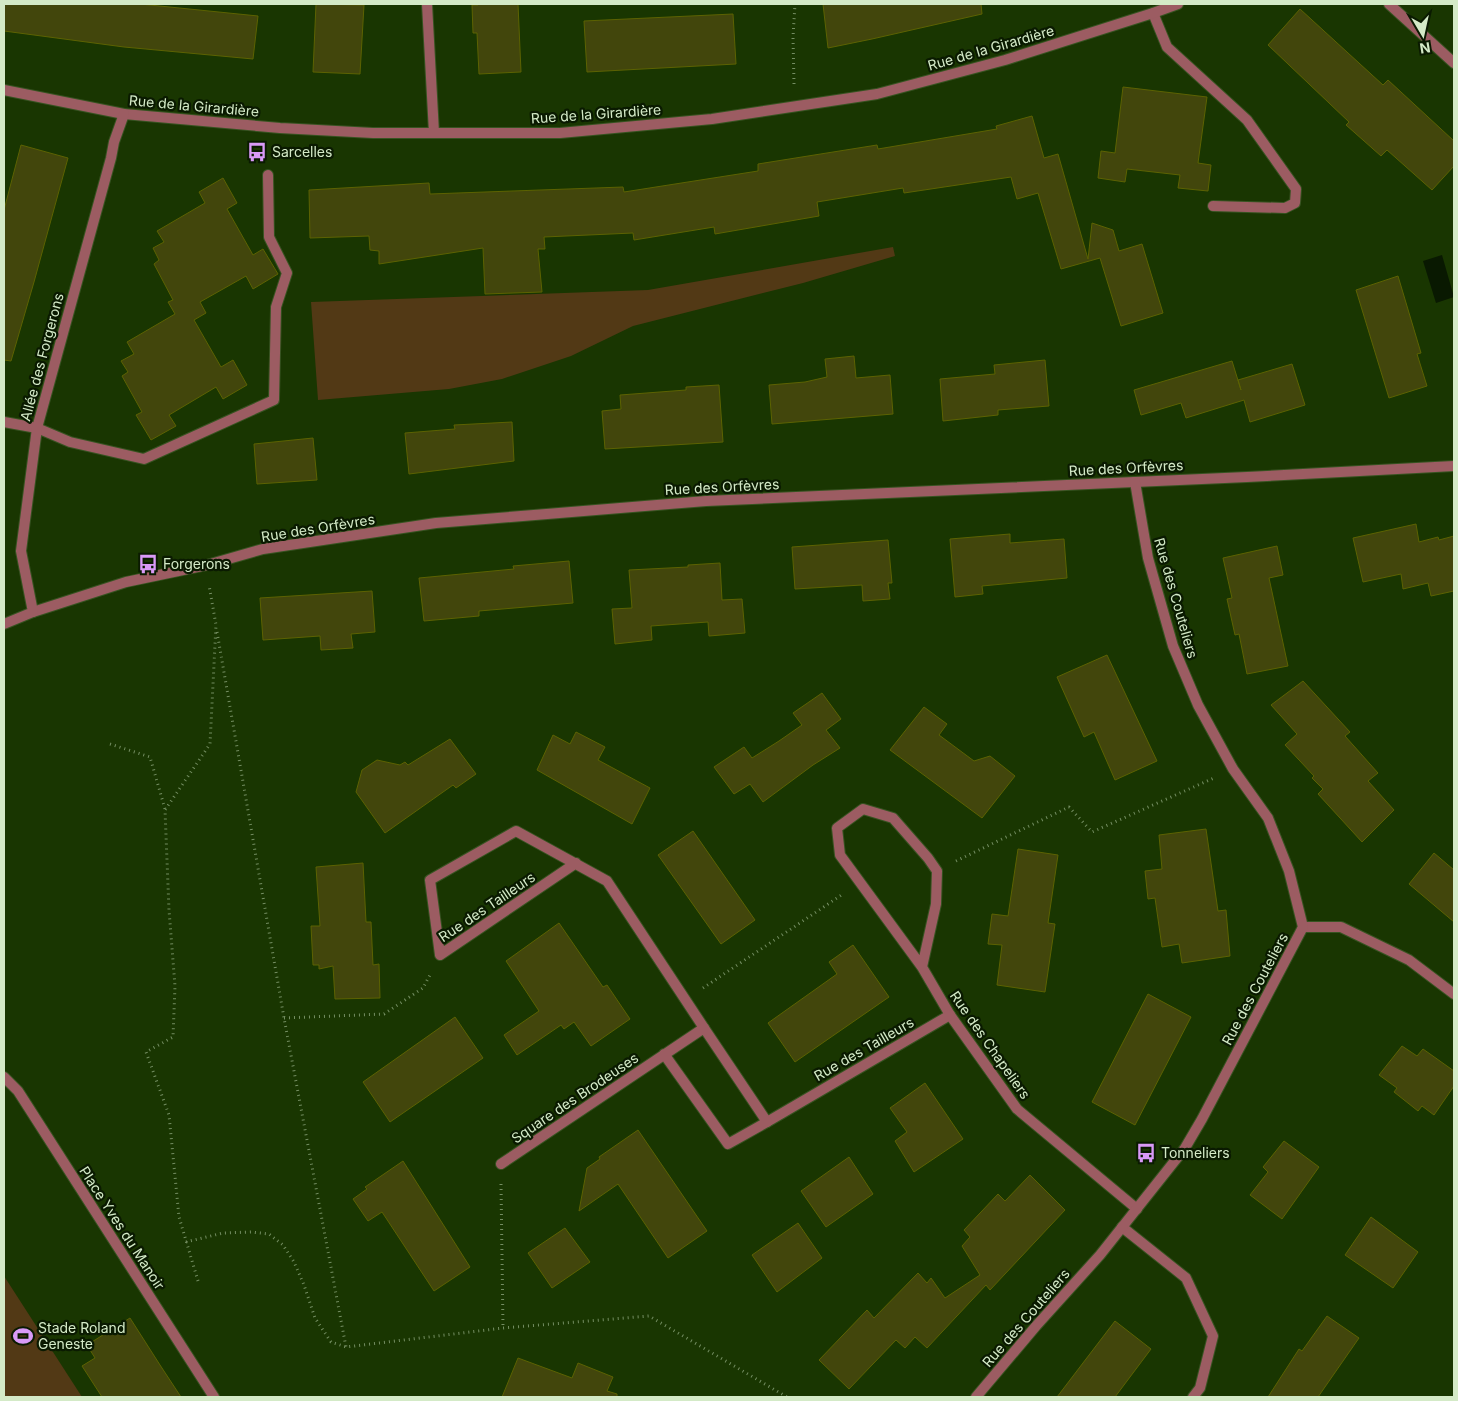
<svg xmlns="http://www.w3.org/2000/svg" width="1458" height="1401" viewBox="0 0 1458 1401" font-family="Inter,sans-serif">
	<style>
		.green { fill: #523915 }
		.water { fill: #091901 }
		.building { fill: #42460c; stroke: #5c6202 }
		.lines { fill: none; stroke-linecap: round; stroke-linejoin: round }
		.service-casing { stroke: #375321; stroke-width: 12 }
		.minor-casing { stroke: #375321; stroke-width: 12 }
		.tertiary-casing { stroke: #375321; stroke-width: 12 }
		.path { stroke: #748e62; stroke-width: 3; stroke-dasharray: 1 4; stroke-linecap: butt }
		.service { stroke: #9c5c62; stroke-width: 10 }
		.minor { stroke: #9c5c62; stroke-width: 10 }
		.tertiary { stroke: #9c5c62; stroke-width: 10 }
		.labels { text-anchor: middle; stroke-width: 4.5; stroke-linejoin: round; paint-order: stroke }
		.street-label { font-size: 14px; fill: #d4eac7; stroke: #0a1a01 }
		.poi-label { font-size: 14px; fill: #d4eac7; stroke: #0a1a01; text-anchor: start }
	</style>
	<rect width="100%" height="100%" fill="#193601"/>
	<!-- green -->
	<g class="green">
		<path d="M 893,247 L 895,256 L 803,283 L 633,326 L 571,356 L 502,379 L 449,389 L 318,400 L 311,302 L 648,290 Z"/>
		<path d="M 4,1276 L 82,1397 L 4,1397 Z"/>
	</g>
	<!-- water -->
	<path class="water" d="M 1442,255 L 1454,297 L 1436,303 L 1423,261 Z"/>
	<!-- building -->
	<g class="building">
		<path d="M 4,4 L 140,4 L 258,16 L 253,59 L 124,47 L 4,31 Z"/>
		<path d="M 316,4 L 364,5 L 360,74 L 313,72 Z"/>
		<path d="M 478,4 L 518,4 L 521,72 L 479,74 L 477,33 L 473,33 L 472,5 L 478,5 Z"/>
		<path d="M 823,4 L 981,4 L 982,14 L 872,39 L 828,48 Z"/>
		<path d="M 1300,9 L 1383,85 L 1388,80 L 1454,141 L 1454,166 L 1432,190 L 1387,150 L 1381,156 L 1346,125 L 1349,122 L 1268,45 Z"/>
		<path d="M 733,14 L 736,64 L 587,72 L 584,21 Z"/>
		<path d="M 1123,87 L 1207,97 L 1198,163 L 1211,165 L 1208,191 L 1178,188 L 1180,175 L 1127,169 L 1125,182 L 1098,178 L 1101,151 L 1115,153 Z"/>
		<path d="M 1032,116 L 1044,158 L 1058,154 L 1088,259 L 1092,223 L 1113,230 L 1119,251 L 1142,244 L 1163,313 L 1121,326 L 1100,258 L 1061,269 L 1038,193 L 1017,199 L 1011,177 L 904,193 L 903,188 L 817,202 L 819,216 L 715,234 L 714,227 L 634,240 L 633,233 L 544,237 L 545,249 L 538,249 L 542,292 L 485,294 L 483,248 L 379,264 L 379,251 L 370,250 L 369,236 L 310,238 L 309,190 L 429,183 L 430,194 L 623,187 L 624,192 L 758,171 L 758,164 L 783,160 L 877,145 L 878,149 L 997,129 L 996,126 Z"/>
		<path d="M 21,145 L 68,158 L 34,282 L 11,361 L 4,360 L 4,210 Z"/>
		<path d="M 223,178 L 237,203 L 227,209 L 253,255 L 263,249 L 278,274 L 253,289 L 246,276 L 200,302 L 206,313 L 194,320 L 221,367 L 233,360 L 247,385 L 223,399 L 216,387 L 169,415 L 176,426 L 151,440 L 136,415 L 142,412 L 122,376 L 128,372 L 121,361 L 134,354 L 127,342 L 175,314 L 168,302 L 173,300 L 154,264 L 159,260 L 153,248 L 164,242 L 157,231 L 205,203 L 199,192 Z"/>
		<path d="M 1398,276 L 1421,353 L 1417,354 L 1427,386 L 1389,398 L 1356,290 Z"/>
		<path d="M 854,356 L 856,378 L 890,375 L 893,414 L 772,424 L 769,385 L 805,382 L 827,377 L 825,359 Z"/>
		<path d="M 1045,360 L 1049,406 L 998,410 L 998,415 L 943,421 L 940,379 L 995,374 L 994,365 Z"/>
		<path d="M 1232,361 L 1241,390 L 1238,380 L 1292,364 L 1305,405 L 1250,422 L 1244,400 L 1186,418 L 1181,403 L 1141,415 L 1134,390 Z"/>
		<path d="M 719,385 L 723,442 L 605,449 L 602,411 L 621,409 L 620,395 L 686,390 L 686,387 Z"/>
		<path d="M 512,422 L 514,461 L 409,474 L 405,433 L 455,429 L 454,425 Z"/>
		<path d="M 313,438 L 317,480 L 257,484 L 254,444 Z"/>
		<path d="M 1416,524 L 1419,542 L 1438,537 L 1439,540 L 1454,536 L 1454,591 L 1431,596 L 1428,583 L 1403,589 L 1401,574 L 1363,582 L 1353,538 Z"/>
		<path d="M 1010,534 L 1010,543 L 1064,539 L 1067,578 L 982,586 L 983,594 L 955,597 L 950,539 Z"/>
		<path d="M 888,540 L 892,583 L 888,583 L 890,599 L 863,601 L 862,585 L 795,589 L 792,547 Z"/>
		<path d="M 1277,546 L 1283,575 L 1269,578 L 1288,666 L 1247,674 L 1239,634 L 1235,635 L 1227,599 L 1232,598 L 1223,558 Z"/>
		<path d="M 569,561 L 573,603 L 479,611 L 479,616 L 424,621 L 419,578 L 514,569 L 513,566 Z"/>
		<path d="M 720,563 L 722,600 L 742,599 L 745,633 L 709,636 L 708,622 L 651,626 L 652,640 L 615,644 L 612,609 L 632,608 L 629,570 L 688,567 L 688,565 Z"/>
		<path d="M 372,591 L 375,632 L 351,634 L 353,648 L 321,650 L 320,636 L 263,640 L 260,598 Z"/>
		<path d="M 1107,655 L 1157,761 L 1115,780 L 1094,732 L 1084,737 L 1057,677 Z"/>
		<path d="M 1303,681 L 1350,732 L 1345,736 L 1378,773 L 1368,781 L 1394,810 L 1362,842 L 1318,794 L 1323,789 L 1312,778 L 1314,776 L 1285,745 L 1297,734 L 1271,705 Z"/>
		<path d="M 822,693 L 841,719 L 826,730 L 840,748 L 813,765 L 763,802 L 750,784 L 734,794 L 714,767 L 744,747 L 752,758 L 779,741 L 802,725 L 793,713 Z"/>
		<path d="M 924,707 L 947,724 L 939,735 L 974,761 L 990,756 L 1015,776 L 982,818 L 890,750 Z"/>
		<path d="M 576,732 L 605,747 L 598,760 L 650,788 L 632,824 L 537,770 L 553,735 L 570,744 Z"/>
		<path d="M 450,739 L 476,774 L 456,788 L 453,785 L 385,833 L 356,792 L 362,770 L 377,760 L 400,765 L 405,762 L 408,765 Z"/>
		<path d="M 1206,829 L 1218,911 L 1226,910 L 1230,956 L 1182,963 L 1179,944 L 1162,947 L 1155,898 L 1148,899 L 1145,871 L 1162,869 L 1159,835 Z"/>
		<path d="M 693,831 L 755,920 L 721,944 L 658,855 Z"/>
		<path d="M 1018,849 L 1058,855 L 1048,923 L 1055,924 L 1045,992 L 997,985 L 1002,945 L 988,944 L 992,914 L 1008,916 Z"/>
		<path d="M 1434,853 L 1454,870 L 1454,922 L 1409,884 Z"/>
		<path d="M 363,863 L 366,922 L 371,922 L 373,965 L 379,964 L 380,998 L 335,999 L 333,966 L 319,969 L 319,965 L 313,965 L 311,926 L 320,926 L 316,867 Z"/>
		<path d="M 559,923 L 603,987 L 607,985 L 630,1019 L 591,1046 L 574,1022 L 564,1029 L 561,1025 L 517,1055 L 504,1035 L 539,1011 L 506,961 Z"/>
		<path d="M 853,945 L 889,997 L 795,1062 L 768,1023 L 837,974 L 829,962 Z"/>
		<path d="M 1148,994 L 1191,1017 L 1135,1125 L 1092,1102 Z"/>
		<path d="M 455,1017 L 483,1058 L 390,1122 L 363,1082 Z"/>
		<path d="M 1402,1046 L 1417,1056 L 1423,1049 L 1454,1071 L 1454,1086 L 1434,1115 L 1422,1106 L 1418,1111 L 1394,1092 L 1397,1088 L 1379,1075 Z"/>
		<path d="M 925,1083 L 963,1139 L 914,1172 L 895,1141 L 907,1132 L 890,1108 Z"/>
		<path d="M 638,1130 L 707,1231 L 668,1258 L 618,1184 L 579,1211 L 587,1168 L 600,1159 L 599,1157 Z"/>
		<path d="M 1284,1141 L 1319,1167 L 1282,1219 L 1250,1195 L 1268,1172 L 1263,1167 Z"/>
		<path d="M 849,1157 L 873,1194 L 826,1227 L 801,1191 Z"/>
		<path d="M 403,1161 L 470,1267 L 434,1291 L 382,1212 L 368,1221 L 353,1199 L 367,1189 L 365,1187 Z"/>
		<path d="M 1030,1175 L 1065,1210 L 990,1290 L 986,1285 L 927,1348 L 915,1337 L 905,1348 L 896,1340 L 849,1389 L 819,1360 L 867,1310 L 874,1318 L 918,1273 L 927,1283 L 931,1278 L 945,1298 L 980,1275 L 962,1246 L 970,1237 L 964,1230 L 998,1194 L 1005,1201 Z"/>
		<path d="M 1371,1217 L 1418,1252 L 1393,1288 L 1345,1255 Z"/>
		<path d="M 798,1223 L 822,1258 L 777,1292 L 752,1255 Z"/>
		<path d="M 565,1228 L 590,1262 L 552,1288 L 528,1253 Z"/>
		<path d="M 1327,1316 L 1359,1338 L 1318,1397 L 1268,1397 L 1299,1349 L 1302,1351 Z"/>
		<path d="M 130,1318 L 160,1365 L 181,1397 L 102,1397 L 82,1366 L 95,1358 L 87,1345 Z"/>
		<path d="M 1115,1321 L 1151,1349 L 1115,1397 L 1057,1397 Z"/>
		<path d="M 518,1358 L 572,1378 L 578,1363 L 613,1377 L 607,1391 L 617,1394 L 617,1397 L 502,1397 Z"/>
	</g>
	<g class="lines">
		<defs>
			<g id="service">
				<path d="M 1153,13 L 1167,47 L 1247,120 L 1296,189 L 1295,203 L 1285,208 L 1213,206"/>
				<path d="M 37,428 L 70,442 L 144,459 L 274,400 L 276,307 L 287,273 L 269,237 L 268,175"/>
			</g>
			<g id="minor">
				<path d="M 427,4 L 434,133"/>
				<path d="M 1389,4 L 1454,63"/>
				<path d="M 4,422 L 37,428"/>
				<path d="M 33,612 L 126,582 L 207,565 L 263,549 L 436,523 L 706,501 L 1247,477 L 1454,466"/>
				<path d="M 576,863 L 440,955 L 430,880 L 516,831 L 607,881 L 704,1028"/>
				<path d="M 1303,927 L 1341,927 L 1409,960 L 1454,994"/>
				<path d="M 922,967 L 936,904 L 937,871 L 928,858 L 893,818 L 863,809 L 837,828 L 840,855 L 922,967 L 950,1015 L 1017,1109 L 1137,1209"/>
				<path d="M 4,1077 L 18,1091 L 214,1397"/>
				<path d="M 767,1122 L 950,1015"/>
				<path d="M 501,1164 L 704,1028 L 767,1122 L 728,1144 L 664,1054"/>
				<path d="M 1122,1227 L 1186,1278 L 1213,1336 L 1200,1388 L 1193,1397"/>
				<path d="M 976,1397 L 1036,1326 L 1100,1255 L 1185,1148 L 1202,1119 L 1303,927 L 1289,871 L 1268,818 L 1233,769 L 1198,705 L 1173,646 L 1148,558 L 1135,482"/>
			</g>
			<g id="tertiary">
				<path d="M 4,90 L 124,114 L 280,128 L 373,133 L 560,133 L 712,119 L 877,94 L 1005,60 L 1153,13 L 1178,4"/>
				<path d="M 4,624 L 33,612 L 21,551 L 37,428 L 111,158 L 114,142 L 124,114"/>
			</g>
		</defs>
		<!-- service casing -->
		<use href="#service" class="service-casing"/>
		<!-- minor casing -->
		<use href="#minor" class="minor-casing"/>
		<!-- tertiary casing -->
		<use href="#tertiary" class="tertiary-casing"/>
		<!-- path -->
		<g class="path">
			<path d="M 794,84 L 793,37 L 795,4"/>
			<path d="M 217,632 L 284,1018 L 346,1347"/>
			<path d="M 110,744 L 150,757 L 165,809"/>
			<path d="M 956,861 L 1069,807 L 1092,832 L 1214,778"/>
			<path d="M 703,988 L 843,894"/>
			<path d="M 284,1018 L 384,1014 L 423,988 L 431,973"/>
			<path d="M 501,1184 L 503,1328"/>
			<path d="M 186,1242 L 223,1233 L 251,1232 L 269,1234 L 283,1245 L 294,1262 L 304,1285 L 315,1318 L 331,1342 L 346,1347 L 503,1328 L 649,1316 L 787,1397"/>
			<path d="M 198,1281 L 179,1217 L 169,1115 L 146,1052 L 173,1037 L 175,986 L 169,910 L 165,810 L 210,744 L 216,625 L 209,585"/>
		</g>
		<!-- service -->
		<use href="#service" class="service"/>
		<!-- minor -->
		<use href="#minor" class="minor"/>
		<!-- tertiary -->
		<use href="#tertiary" class="tertiary"/>
	</g>
	<!-- icons -->
	<defs>
		<symbol id="bus-bare" viewBox="-9 -9 18 18"><path d="M-5-6H5V4H4V6H2V4H-2V6H-4V4H-5ZM-3.5-4V0h7V-4ZM-3.5 1.2v1.5H-2V1.2ZM2 1.2v1.5H3.5V1.2Z" fill="#d99af7" stroke="#0a1a01" stroke-width="2.5" paint-order="stroke"/></symbol>
		<symbol id="stadium-bare" viewBox="-9 -9 18 18"><path d="M0-5a6.5 5 0 1 0 0 10a6.5 5 0 1 0 0-10ZM-3.5-1.8h7v3.6h-7Z" fill="#d99af7" stroke="#0a1a01" stroke-width="2.5" paint-order="stroke"/></symbol>
	</defs>
	<g fill-rule="evenodd">
		<use href="#bus-bare" x="243" y="138" width="28" height="28"/>
		<use href="#bus-bare" x="134" y="550" width="28" height="28"/>
		<use href="#bus-bare" x="1132" y="1139" width="28" height="28"/>
		<use href="#stadium-bare" x="9" y="1322" width="28" height="28"/>
	</g>
	<g class="labels">
		<!-- street labels -->
		<g class="street-label">
			<text transform="translate(991 48) rotate(-16)" y="5">Rue de la Girardière</text>
			<text transform="translate(194 106) rotate(5)" y="5">Rue de la Girardière</text>
			<text transform="translate(596 114) rotate(-4)" y="5">Rue de la Girardière</text>
			<text transform="translate(42 357) rotate(-75)" y="5">Allée des Forgerons</text>
			<text transform="translate(1126 468) rotate(-3)" y="5">Rue des Orfèvres</text>
			<text transform="translate(722 487) rotate(-3)" y="5">Rue des Orfèvres</text>
			<text transform="translate(318 528) rotate(-9)" y="5">Rue des Orfèvres</text>
			<text transform="translate(1176 598) rotate(74)" y="5">Rue des Couteliers</text>
			<text transform="translate(487 907) rotate(-34)" y="5">Rue des Tailleurs</text>
			<text transform="translate(1255 989) rotate(-62)" y="5">Rue des Couteliers</text>
			<text transform="translate(990 1045) rotate(55)" y="5">Rue des Chapeliers</text>
			<text transform="translate(864 1049) rotate(-30)" y="5">Rue des Tailleurs</text>
			<text transform="translate(575 1098) rotate(-34)" y="5">Square des Brodeuses</text>
			<text transform="translate(122 1228) rotate(57)" y="5">Place Yves du Manoir</text>
			<text transform="translate(1026 1318) rotate(-49)" y="5">Rue des Couteliers</text>
		</g>
		<!-- poi labels -->
		<g class="poi-label">
			<text x="272" y="157">Sarcelles</text>
			<text x="163" y="569">Forgerons</text>
			<text x="1161" y="1158">Tonneliers</text>
			<text x="38" y="1333">Stade Roland<tspan x="38" dy="16">Geneste</tspan></text>
		</g>
	</g>
	<!-- border -->
	<rect width="1458" height="1401" fill="none" stroke="#d4eac7" stroke-width="10"/>
	<!-- north arrow -->
	<g transform="translate(1423 35) rotate(171)" stroke="#0a1a01" stroke-width="4" paint-order="stroke">
	<path d="M0-4L9 19L0 12L-9 19Z" fill="#d4eac7"/>
	<text y="-8" font-size="14" font-weight="bold" text-anchor="middle" fill="#d4eac7">N</text>
	</g>
</svg>
